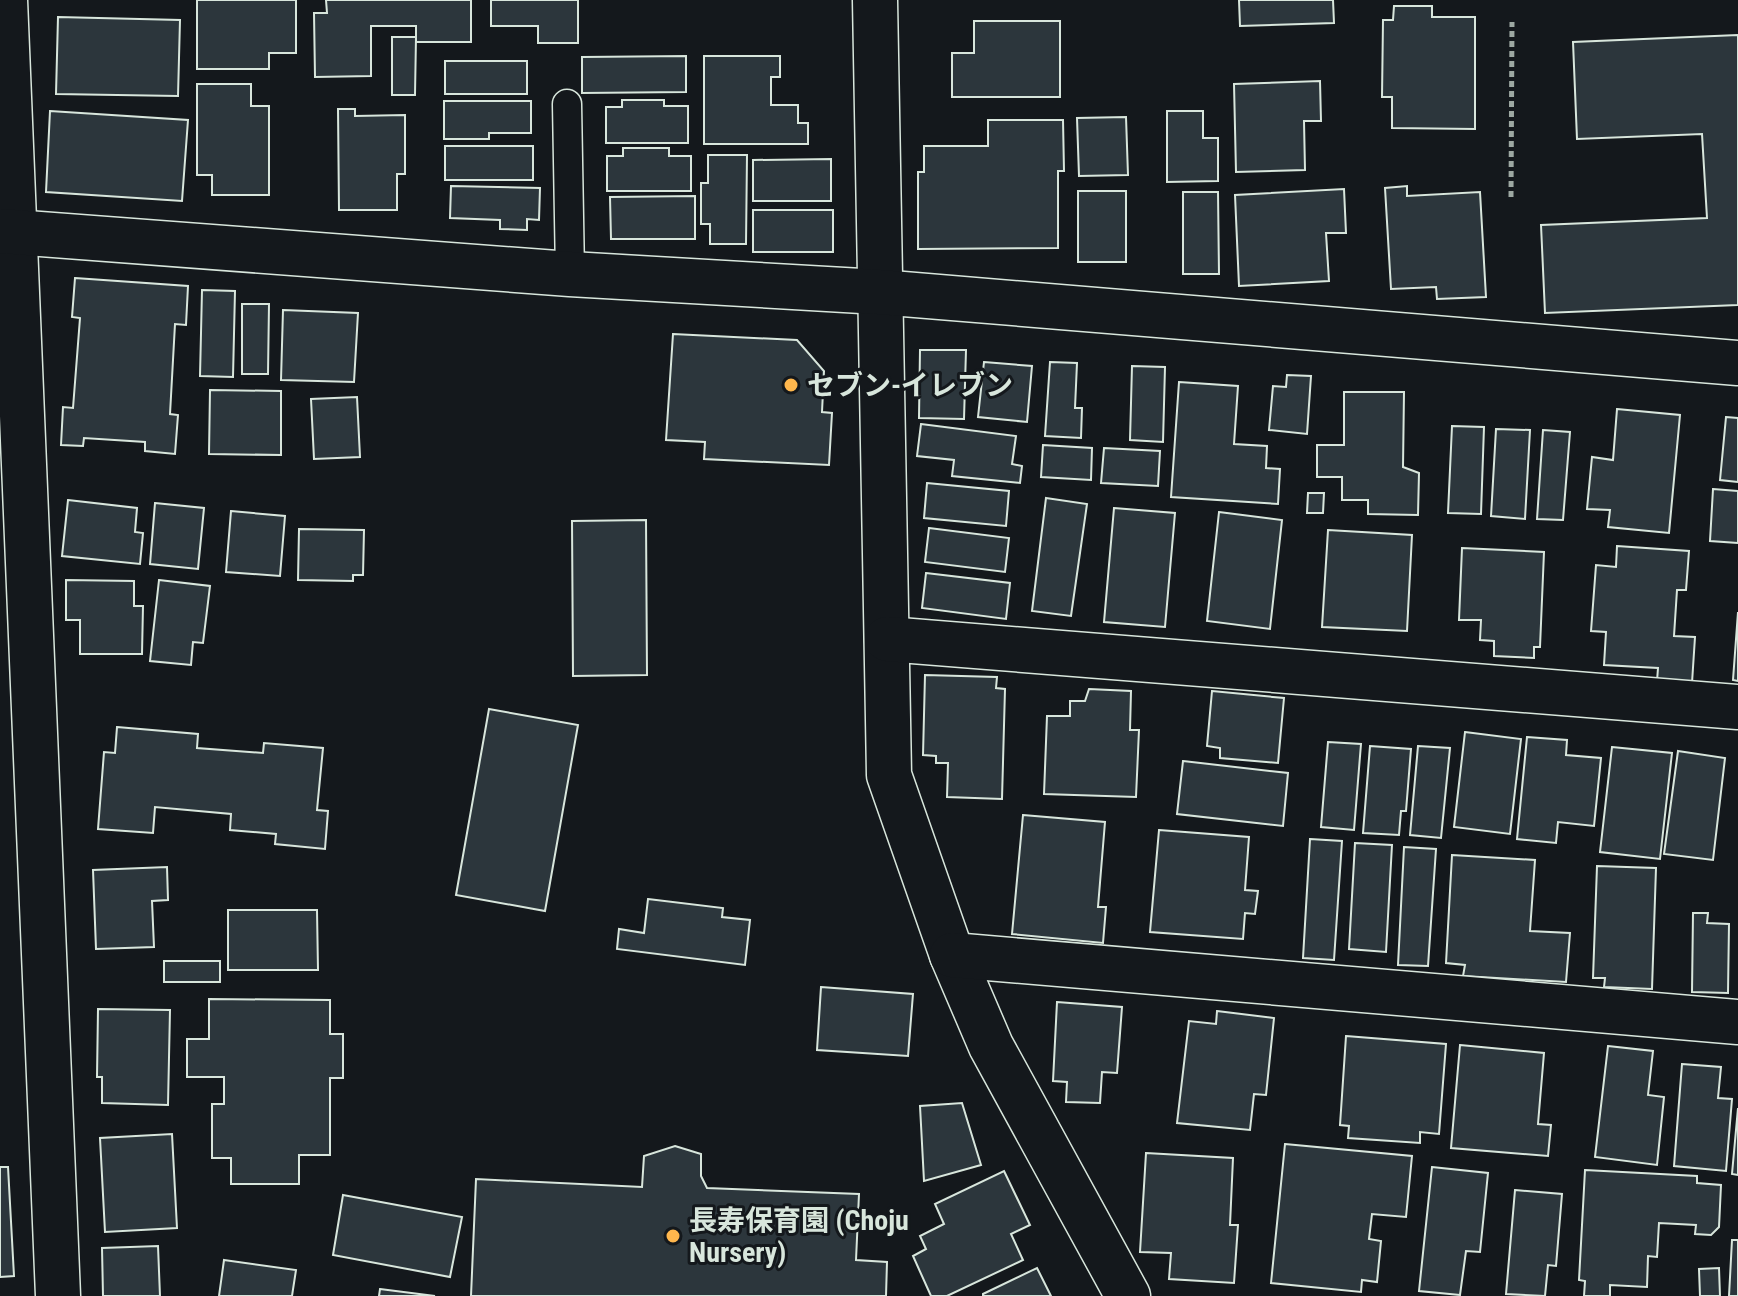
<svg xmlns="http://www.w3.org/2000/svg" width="1738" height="1296" viewBox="0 0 1738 1296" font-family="'Roboto Condensed','Noto Sans JP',sans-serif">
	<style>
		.building { fill: #2c363c; stroke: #d8e6dc; stroke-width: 2 }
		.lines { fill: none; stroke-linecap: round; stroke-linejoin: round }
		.lane-casing { stroke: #d8e6dc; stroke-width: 31 }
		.street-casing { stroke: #d8e6dc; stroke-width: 47 }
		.secondary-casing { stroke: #d8e6dc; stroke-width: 47 }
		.path { stroke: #9da8a2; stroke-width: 5; stroke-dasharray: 6 4; stroke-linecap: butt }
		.lane { stroke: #14181c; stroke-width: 28 }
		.street { stroke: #14181c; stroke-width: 44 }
		.secondary { stroke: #14181c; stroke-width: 44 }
		.poi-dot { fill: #ffb74d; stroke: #14181c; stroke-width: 3 }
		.labels { text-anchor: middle; stroke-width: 6; stroke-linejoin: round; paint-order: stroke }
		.poi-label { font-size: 28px; font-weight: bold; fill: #d8e6dc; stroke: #14181c; text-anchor: start }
	</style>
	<rect width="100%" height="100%" fill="#14181c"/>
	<!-- building -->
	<g class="building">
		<path d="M 197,0 L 296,0 L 296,53 L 269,53 L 269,69 L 197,69 Z"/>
		<path d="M 326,0 L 471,0 L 471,42 L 416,42 L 416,26 L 371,26 L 371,76 L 315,77 L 314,13 L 327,13 Z"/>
		<path d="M 491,0 L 578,0 L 578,43 L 538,43 L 538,26 L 491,26 Z"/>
		<path d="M 1239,0 L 1333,0 L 1334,23 L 1240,26 Z"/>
		<path d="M 1394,6 L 1432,6 L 1432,17 L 1475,17 L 1475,129 L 1392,128 L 1392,97 L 1382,97 L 1383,20 L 1393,20 Z"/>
		<path d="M 58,17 L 180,20 L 178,96 L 56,94 Z"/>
		<path d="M 974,21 L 1060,21 L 1060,97 L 952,97 L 952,53 L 974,53 Z"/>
		<path d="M 1738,35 L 1738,305 L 1545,313 L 1541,225 L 1707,218 L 1702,134 L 1577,139 L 1573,42 Z"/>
		<path d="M 392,37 L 416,37 L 415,95 L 392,95 Z"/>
		<path d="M 686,56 L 686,92 L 582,93 L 582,57 Z"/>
		<path d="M 704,56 L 780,56 L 780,77 L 771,77 L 771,105 L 798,105 L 798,123 L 808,123 L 808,144 L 704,144 Z"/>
		<rect x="445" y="61" width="82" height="33"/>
		<path d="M 1320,81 L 1321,121 L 1304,121 L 1305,170 L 1236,172 L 1234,84 Z"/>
		<path d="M 197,84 L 251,84 L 251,106 L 269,106 L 269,195 L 212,195 L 212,175 L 197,175 Z"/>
		<path d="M 622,100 L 664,100 L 664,106 L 688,106 L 688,143 L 606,143 L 606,107 L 622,107 Z"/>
		<path d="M 444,101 L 531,101 L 531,133 L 489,133 L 489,139 L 444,139 Z"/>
		<path d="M 338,109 L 355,109 L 355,116 L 405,115 L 405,174 L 397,174 L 397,210 L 339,210 Z"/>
		<path d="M 50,111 L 188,120 L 182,201 L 46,192 Z"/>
		<path d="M 1167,111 L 1203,111 L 1203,138 L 1218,138 L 1218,181 L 1167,182 Z"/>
		<path d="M 1126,117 L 1128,175 L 1079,176 L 1077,118 Z"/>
		<path d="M 988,120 L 1063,120 L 1064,171 L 1058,171 L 1058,248 L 918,249 L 918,172 L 924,172 L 924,146 L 988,146 Z"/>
		<rect x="445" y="146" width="88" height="34"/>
		<path d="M 623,148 L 669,148 L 669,156 L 691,156 L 691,191 L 607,191 L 607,156 L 623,156 Z"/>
		<path d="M 708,155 L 747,155 L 746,244 L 710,244 L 710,224 L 701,224 L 701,183 L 708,183 Z"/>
		<path d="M 831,159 L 831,201 L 753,201 L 753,160 Z"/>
		<path d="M 451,186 L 540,188 L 539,220 L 527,219 L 527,230 L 500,229 L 500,220 L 450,218 Z"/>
		<path d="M 1407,186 L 1407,196 L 1480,192 L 1486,297 L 1437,299 L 1436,287 L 1391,289 L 1385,188 Z"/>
		<path d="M 1344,189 L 1346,233 L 1326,233 L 1329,281 L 1239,286 L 1235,195 Z"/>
		<rect x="1078" y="191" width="48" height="71"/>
		<path d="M 1183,192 L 1218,192 L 1219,274 L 1183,274 Z"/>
		<path d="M 695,196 L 695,239 L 611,239 L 610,197 Z"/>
		<rect x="753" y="210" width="80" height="42"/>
		<path d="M 75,278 L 188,286 L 186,325 L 175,324 L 170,414 L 178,415 L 175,454 L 145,451 L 145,442 L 84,438 L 83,446 L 61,445 L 63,407 L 73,408 L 80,318 L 72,317 Z"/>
		<path d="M 202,290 L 235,291 L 233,377 L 200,376 Z"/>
		<path d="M 242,304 L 269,304 L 268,374 L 242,374 Z"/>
		<path d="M 283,310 L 358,313 L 354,382 L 281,380 Z"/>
		<path d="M 673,334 L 797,340 L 824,371 L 822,412 L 832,413 L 829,465 L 704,459 L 705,442 L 666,440 Z"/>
		<path d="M 920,350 L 966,350 L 964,419 L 919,418 Z"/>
		<path d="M 984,362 L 1032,366 L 1027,422 L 978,417 Z"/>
		<path d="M 1050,362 L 1077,363 L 1075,408 L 1082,408 L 1081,438 L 1045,436 Z"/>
		<path d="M 1132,366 L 1165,367 L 1163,442 L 1130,440 Z"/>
		<path d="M 1287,375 L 1311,376 L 1307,434 L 1269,430 L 1273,386 L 1286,387 Z"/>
		<path d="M 1179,382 L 1238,386 L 1234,444 L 1267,446 L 1266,468 L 1280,469 L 1278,504 L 1171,497 Z"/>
		<path d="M 210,390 L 281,391 L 281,455 L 209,454 Z"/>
		<path d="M 1344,392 L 1404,392 L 1403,467 L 1419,473 L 1418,515 L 1368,514 L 1368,500 L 1342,500 L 1342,477 L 1317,477 L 1317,445 L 1344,445 Z"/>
		<path d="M 357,397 L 360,457 L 314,459 L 311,399 Z"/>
		<path d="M 1617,409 L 1680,415 L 1669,533 L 1608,527 L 1610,510 L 1587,509 L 1592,457 L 1613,460 Z"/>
		<path d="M 1726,417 L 1738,418 L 1738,482 L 1720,480 Z"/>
		<path d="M 921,424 L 1016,436 L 1012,464 L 1022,466 L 1020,483 L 952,476 L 954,460 L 917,456 Z"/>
		<path d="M 1452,426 L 1484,427 L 1481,514 L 1448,513 Z"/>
		<path d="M 1496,429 L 1530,430 L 1525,519 L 1491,516 Z"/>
		<path d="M 1543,430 L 1570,432 L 1563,520 L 1537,519 Z"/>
		<path d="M 1043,445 L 1092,448 L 1091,480 L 1041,477 Z"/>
		<path d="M 1104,448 L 1160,451 L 1158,486 L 1101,483 Z"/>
		<path d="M 927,483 L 1009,491 L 1006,526 L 924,518 Z"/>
		<path d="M 1713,489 L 1738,491 L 1738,543 L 1710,541 Z"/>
		<path d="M 1308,493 L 1324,493 L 1323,513 L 1307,513 Z"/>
		<path d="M 1046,498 L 1087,504 L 1071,616 L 1032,611 Z"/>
		<path d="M 68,500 L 137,508 L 135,532 L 143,533 L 140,564 L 62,556 Z"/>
		<path d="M 155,503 L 204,508 L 198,569 L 150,564 Z"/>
		<path d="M 1114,508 L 1175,513 L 1165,627 L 1104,622 Z"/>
		<path d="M 231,511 L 285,516 L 280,576 L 226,572 Z"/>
		<path d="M 1219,512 L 1282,520 L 1270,629 L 1207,621 Z"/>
		<path d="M 646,520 L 647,675 L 573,676 L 572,521 Z"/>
		<path d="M 929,528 L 1009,538 L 1005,572 L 925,562 Z"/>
		<path d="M 299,529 L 364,530 L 363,575 L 353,575 L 353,581 L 298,580 Z"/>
		<path d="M 1328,530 L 1412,535 L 1407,631 L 1322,627 Z"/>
		<path d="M 1617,546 L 1689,551 L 1686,590 L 1677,590 L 1674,636 L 1695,637 L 1692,683 L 1657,681 L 1658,668 L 1604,665 L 1606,632 L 1591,631 L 1596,565 L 1616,567 Z"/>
		<path d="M 1462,548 L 1544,552 L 1540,647 L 1534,647 L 1534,658 L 1494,656 L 1494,641 L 1480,640 L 1481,620 L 1459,620 Z"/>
		<path d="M 926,573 L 1010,583 L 1006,619 L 922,608 Z"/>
		<path d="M 66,580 L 134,581 L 134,606 L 143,606 L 142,654 L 80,654 L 80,620 L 66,620 Z"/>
		<path d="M 159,580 L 210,586 L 203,643 L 193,642 L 191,665 L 150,661 Z"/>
		<path d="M 1738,612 L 1738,681 L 1733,680 Z"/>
		<path d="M 925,675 L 997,677 L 996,688 L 1005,689 L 1002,799 L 947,797 L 948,763 L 936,763 L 936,756 L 923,755 Z"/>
		<path d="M 1089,689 L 1131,691 L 1130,730 L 1139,730 L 1136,797 L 1044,794 L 1047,716 L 1070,716 L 1070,701 L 1085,701 Z"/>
		<path d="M 1212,691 L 1284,698 L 1278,763 L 1220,758 L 1220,748 L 1207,746 Z"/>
		<path d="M 489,709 L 578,725 L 545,911 L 456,895 Z"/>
		<path d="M 117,727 L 198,734 L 197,748 L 263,753 L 264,743 L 323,748 L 317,810 L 328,811 L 325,849 L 275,844 L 276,834 L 230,830 L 231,814 L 155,807 L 153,833 L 98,829 L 104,752 L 115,753 Z"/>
		<path d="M 1465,732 L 1521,739 L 1510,834 L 1454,827 Z"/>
		<path d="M 1527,737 L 1567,740 L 1566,755 L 1601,758 L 1594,826 L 1558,822 L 1556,843 L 1517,839 Z"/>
		<path d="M 1328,742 L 1361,744 L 1354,830 L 1321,827 Z"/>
		<path d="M 1370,746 L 1411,749 L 1406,811 L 1401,811 L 1399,835 L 1363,833 Z"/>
		<path d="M 1418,746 L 1450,748 L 1441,838 L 1410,835 Z"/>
		<path d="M 1612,747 L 1672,753 L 1660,859 L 1600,852 Z"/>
		<path d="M 1678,751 L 1725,758 L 1713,860 L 1664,854 Z"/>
		<path d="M 1183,761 L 1288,773 L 1283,826 L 1177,814 Z"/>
		<path d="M 1023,815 L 1105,822 L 1098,907 L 1106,907 L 1103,943 L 1012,934 Z"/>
		<path d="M 1159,830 L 1249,837 L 1245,890 L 1258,891 L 1255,914 L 1245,913 L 1243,939 L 1150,932 Z"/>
		<path d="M 1310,839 L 1342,841 L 1334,960 L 1303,958 Z"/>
		<path d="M 1355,843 L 1392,845 L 1386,952 L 1349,949 Z"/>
		<path d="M 1404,847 L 1436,849 L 1428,966 L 1398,965 Z"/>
		<path d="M 1452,855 L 1535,860 L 1530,931 L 1570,933 L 1566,982 L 1463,976 L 1465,965 L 1446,963 Z"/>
		<path d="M 1597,866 L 1656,868 L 1652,989 L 1604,987 L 1605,978 L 1593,978 Z"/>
		<path d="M 167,867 L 168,900 L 152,901 L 154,947 L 96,949 L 93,870 Z"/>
		<path d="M 648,899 L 723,908 L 722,917 L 750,920 L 745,965 L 617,949 L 619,929 L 644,933 Z"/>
		<path d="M 228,910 L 317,910 L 318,970 L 228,970 Z"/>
		<path d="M 1693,913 L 1708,913 L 1707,923 L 1729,924 L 1728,993 L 1692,992 Z"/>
		<rect x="164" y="961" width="56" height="21"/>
		<path d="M 821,987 L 913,994 L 908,1056 L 817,1050 Z"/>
		<path d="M 209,999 L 330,1000 L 330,1034 L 343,1034 L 343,1078 L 330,1078 L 330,1155 L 299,1155 L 299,1184 L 231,1184 L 231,1158 L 212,1158 L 212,1104 L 224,1104 L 224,1077 L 187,1077 L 187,1039 L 209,1039 Z"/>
		<path d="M 1057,1002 L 1122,1007 L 1117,1073 L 1102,1072 L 1100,1103 L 1066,1102 L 1067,1082 L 1053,1081 Z"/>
		<path d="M 98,1009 L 170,1010 L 168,1105 L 102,1103 L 102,1077 L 97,1077 Z"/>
		<path d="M 1217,1011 L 1274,1018 L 1266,1095 L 1254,1094 L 1250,1130 L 1177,1123 L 1189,1021 L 1216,1024 Z"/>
		<path d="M 1346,1036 L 1446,1044 L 1439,1134 L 1420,1132 L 1420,1143 L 1348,1138 L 1349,1126 L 1340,1125 Z"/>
		<path d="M 1460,1045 L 1544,1053 L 1538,1124 L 1551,1125 L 1548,1156 L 1451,1148 Z"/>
		<path d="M 1608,1046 L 1653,1051 L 1648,1095 L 1664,1097 L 1657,1165 L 1595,1157 Z"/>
		<path d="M 1682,1064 L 1721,1067 L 1718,1098 L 1732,1099 L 1726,1171 L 1674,1166 Z"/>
		<path d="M 962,1103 L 981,1165 L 924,1181 L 920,1106 Z"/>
		<path d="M 1738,1108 L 1738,1175 L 1732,1174 Z"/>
		<path d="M 172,1134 L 177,1228 L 105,1232 L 100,1138 Z"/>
		<path d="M 1285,1144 L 1412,1156 L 1406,1217 L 1372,1214 L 1369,1239 L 1381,1241 L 1377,1282 L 1362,1280 L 1361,1292 L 1271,1283 Z"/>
		<path d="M 675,1146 L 701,1154 L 701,1176 L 707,1188 L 859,1194 L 856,1260 L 887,1262 L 886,1296 L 471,1296 L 476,1179 L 642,1187 L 644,1156 Z"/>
		<path d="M 1146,1153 L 1233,1158 L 1230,1225 L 1238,1225 L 1234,1283 L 1169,1279 L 1171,1253 L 1140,1252 Z"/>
		<path d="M 0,1167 L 8,1167 L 14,1276 L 0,1277 Z"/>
		<path d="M 1432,1167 L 1488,1173 L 1480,1252 L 1466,1251 L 1460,1295 L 1419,1291 Z"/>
		<path d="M 1585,1170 L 1697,1176 L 1697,1183 L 1721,1185 L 1719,1227 L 1711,1235 L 1695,1234 L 1696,1225 L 1659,1223 L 1657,1257 L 1648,1256 L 1647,1287 L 1610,1285 L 1610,1296 L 1584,1296 L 1585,1281 L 1579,1280 Z"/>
		<path d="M 1004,1171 L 1030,1225 L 1011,1234 L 1023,1260 L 947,1296 L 931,1296 L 913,1256 L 926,1249 L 920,1236 L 944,1224 L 935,1204 Z"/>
		<path d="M 1515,1190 L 1562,1194 L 1556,1266 L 1548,1265 L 1545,1296 L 1506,1294 Z"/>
		<path d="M 343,1195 L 462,1217 L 450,1277 L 333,1255 Z"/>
		<path d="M 1732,1240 L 1738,1240 L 1738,1296 L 1729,1296 Z"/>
		<path d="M 158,1246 L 160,1296 L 103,1296 L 102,1248 Z"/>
		<path d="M 224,1260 L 296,1270 L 292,1296 L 219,1296 Z"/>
		<path d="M 1037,1268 L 1051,1296 L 983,1296 L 983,1294 Z"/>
		<path d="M 1719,1268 L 1720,1296 L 1700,1296 L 1699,1269 Z"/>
		<path d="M 380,1289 L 435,1296 L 379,1296 Z"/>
	</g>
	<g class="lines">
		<defs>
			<path id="lane" d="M 567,104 L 570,274"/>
			<g id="street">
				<path d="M 5,0 L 58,1296"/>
				<path d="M 875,0 L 889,775 L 952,955 L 991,1046 L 1128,1296"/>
				<path d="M 887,639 L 1738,707"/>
				<path d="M 952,955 L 1738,1022"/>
			</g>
			<path id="secondary" d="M 0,231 L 570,274 L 879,292 L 1738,363"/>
		</defs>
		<!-- lane casing -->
		<use href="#lane" class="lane-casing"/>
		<!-- street casing -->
		<use href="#street" class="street-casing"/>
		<!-- secondary casing -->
		<use href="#secondary" class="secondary-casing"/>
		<!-- path -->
		<path class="path" d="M 1511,197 L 1512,22"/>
		<!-- lane -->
		<use href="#lane" class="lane"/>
		<!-- street -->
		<use href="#street" class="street"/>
		<!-- secondary -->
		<use href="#secondary" class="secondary"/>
	</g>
	<!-- markers -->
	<g class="poi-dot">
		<circle cx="791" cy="385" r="8"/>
		<circle cx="673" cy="1236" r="8"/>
	</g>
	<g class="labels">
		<!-- poi labels -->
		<g class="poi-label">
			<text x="807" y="395">セブン-イレブン</text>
			<text x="689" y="1230">長寿保育園 (Choju<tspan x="689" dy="32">Nursery)</tspan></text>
		</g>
	</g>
</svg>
